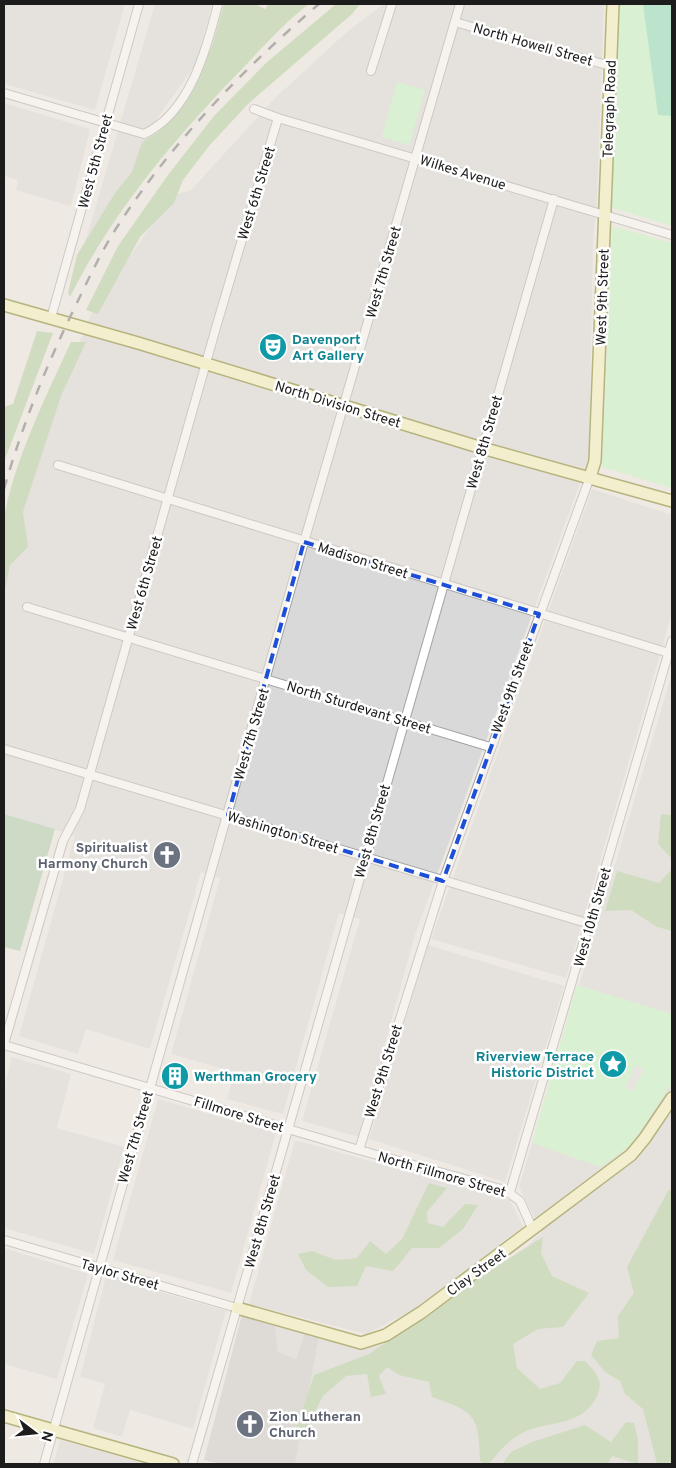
<svg xmlns="http://www.w3.org/2000/svg" width="676" height="1468" viewBox="0 0 676 1468" font-family="Overpass,sans-serif">
	<style>
		.residential { fill: #dad9d9 }
		.religious { fill: #cacaca }
		.forest { fill: #abcd96 }
		.cemetery { fill: #a3c7a5 }
		.park { fill: #bef9be }
		.pitch { fill: #7fddb1 }
		.parking { fill: #e0e0e0 }
		.lines { fill: none; stroke-linecap: round; stroke-linejoin: round }
		.street-casing { stroke: #a3a3a3; stroke-width: 10 }
		.secondary-casing { stroke: #707205; stroke-width: 14 }
		.street { stroke: #fff; stroke-width: 8 }
		.secondary { stroke: #f9f6b5; stroke-width: 11 }
		.rail { stroke: #6a6a6a; stroke-width: 2.5; stroke-dasharray: 10 10; stroke-linecap: butt }
		.marked { fill: none; stroke: #1d4ed8; stroke-width: 4; stroke-dasharray: 10 6; stroke-linejoin: round }
		.labels { text-anchor: middle; stroke-width: 5; stroke-linejoin: round; paint-order: stroke }
		.street-label { font-size: 14px; fill: #1c1c1c; stroke: #fff }
		.culture-label { font-size: 14px; font-weight: bold; fill: #0d838f; stroke: #fff; text-anchor: start }
		.worship-label { font-size: 14px; font-weight: bold; fill: #5b616d; stroke: #fff; text-anchor: end }
	</style>
	<rect width="100%" height="100%" fill="#eee9e2"/>
	<!-- residential -->
	<g class="residential">
		<path d="M 4,4 L 125,4 L 95,110 L 4,84 Z"/>
		<path d="M 155,4 L 212,4 L 196,64 L 158,117 L 152,137 L 172,141 L 82,253 Z"/>
		<path d="M 384,4 L 604,4 L 597,201 L 593,242 L 589,459 L 415,935 L 359,1137 L 302,1121 L 360,919 L 339,913 L 283,1114 L 227,1099 L 234,1072 L 171,1054 L 220,878 L 201,872 L 150,1049 L 86,1029 L 78,1054 L 19,1036 L 75,836 L 4,814 L 4,554 L 35,451 L 92,312 L 171,196 L 191,190 L 277,96 L 349,30 Z"/>
		<path d="M 4,103 L 90,129 L 71,206 L 16,190 L 18,180 L 4,176 Z"/>
		<path d="M 592,489 L 672,515 L 672,613 L 566,978 L 431,939 Z"/>
		<path d="M 672,673 L 672,1464 L 295,1464 L 319,1337 L 363,1350 L 387,1343 L 527,1246 L 542,1232 L 519,1187 Z"/>
		<path d="M 428,945 L 564,986 L 505,1182 L 369,1139 Z"/>
		<path d="M 12,1057 L 71,1074 L 57,1128 L 124,1147 L 94,1254 L 4,1228 L 4,1088 Z"/>
		<path d="M 158,1099 L 276,1133 L 231,1293 L 113,1260 Z"/>
		<path d="M 295,1140 L 510,1200 L 523,1227 L 413,1310 L 366,1334 L 249,1304 Z"/>
		<path d="M 4,1248 L 88,1274 L 57,1379 L 4,1364 Z"/>
		<path d="M 106,1276 L 226,1311 L 193,1429 L 130,1410 L 122,1437 L 93,1428 L 105,1384 L 80,1377 Z"/>
		<path d="M 275,1325 L 305,1332 L 296,1359 L 278,1352 Z"/>
		<path d="M 60,1440 L 147,1464 L 53,1464 Z"/>
	</g>
	<!-- religious -->
	<path class="religious" d="M 242,1314 L 275,1325 L 278,1352 L 296,1359 L 305,1332 L 319,1337 L 295,1464 L 220,1464 L 204,1460 Z"/>
	<!-- forest -->
	<g class="forest">
		<path d="M 224,4 L 255,4 L 265,9 L 269,4 L 309,4 C 284,23 263,47 241,70 C 175,138 113,211 70,297 L 68,293 L 77,255 L 115,193 L 132,172 L 142,142 L 158,132 L 174,116 L 194,89 L 212,46 Z"/>
		<path d="M 336,4 L 360,4 L 352,14 L 248,104 L 209,146 L 183,180 L 174,203 L 140,237 L 98,314 L 86,310 L 118,246 L 168,175 L 214,116 L 266,63 Z"/>
		<path d="M 37,331 L 53,333 L 4,462 L 4,407 L 13,404 Z"/>
		<path d="M 71,342 L 86,342 L 61,396 L 23,512 L 28,547 L 10,565 L 4,595 C 4,571 0,543 4,518 C 14,461 46,396 71,342 Z"/>
		<path d="M 661,814 L 672,815 L 672,859 L 658,844 Z"/>
		<path d="M 672,869 L 672,931 L 657,927 L 631,910 L 605,911 L 617,871 L 659,883 Z"/>
		<path d="M 429,1183 L 447,1188 L 427,1212 L 428,1223 L 443,1227 L 465,1204 L 478,1205 L 463,1229 L 439,1248 L 412,1248 L 393,1271 L 366,1266 L 357,1286 L 328,1287 L 306,1270 L 298,1254 L 312,1251 L 336,1260 L 357,1258 L 370,1241 L 386,1254 L 402,1239 Z"/>
		<path d="M 669,1189 L 672,1192 L 672,1462 L 657,1464 L 643,1409 L 625,1394 L 620,1381 L 605,1372 L 591,1355 L 597,1341 L 619,1338 L 618,1316 L 634,1293 L 627,1267 Z"/>
		<path d="M 543,1237 L 541,1253 L 552,1276 L 589,1293 L 563,1327 L 538,1329 L 513,1344 L 517,1368 L 540,1389 L 560,1383 L 577,1361 L 585,1361 C 594,1370 604,1380 598,1394 C 584,1426 555,1420 526,1431 C 511,1438 499,1451 489,1464 L 484,1464 L 480,1461 C 479,1415 475,1412 432,1397 L 429,1382 L 399,1375 L 387,1367 L 379,1376 L 386,1394 L 371,1397 L 367,1374 L 346,1376 L 323,1396 L 305,1431 L 292,1441 L 314,1375 L 369,1354 L 471,1283 Z"/>
		<path d="M 626,1422 L 634,1423 L 638,1439 L 638,1464 L 612,1456 L 608,1464 L 502,1464 L 511,1452 L 532,1442 L 585,1425 L 611,1442 Z"/>
	</g>
	<!-- cemetery -->
	<path class="cemetery" d="M 4,814 L 55,829 L 20,951 L 4,947 Z"/>
	<!-- park -->
	<g class="park">
		<path d="M 618,4 L 672,4 L 672,226 L 610,207 Z"/>
		<path d="M 397,82 L 425,90 L 409,145 L 382,137 Z"/>
		<path d="M 616,227 L 672,243 L 672,488 L 602,467 L 612,229 Z"/>
		<path d="M 577,985 L 672,1014 L 672,1083 L 631,1145 L 601,1167 L 532,1143 Z"/>
	</g>
	<!-- pitch -->
	<path class="pitch" d="M 643,4 L 672,4 L 672,116 L 658,115 Z"/>
	<!-- parking -->
	<path class="parking" d="M 636,1065 L 644,1069 L 632,1092 L 625,1088 Z"/>
	<g class="lines">
		<defs>
			<g id="street">
				<path d="M 455,22 L 610,66"/>
				<path d="M 371,71 L 392,4"/>
				<path d="M 4,93 L 144,134 C 190,113 207,48 218,4"/>
				<path d="M 254,109 L 278,118 L 672,235"/>
				<path d="M 51,318 L 139,4"/>
				<path d="M 58,465 L 669,653"/>
				<path d="M 27,607 L 490,747"/>
				<path d="M 4,749 L 590,924"/>
				<path d="M 4,1044 L 63,841 L 80,809 L 217,324 L 278,118"/>
				<path d="M 4,1045 L 359,1150 L 505,1190 L 520,1201 L 533,1230"/>
				<path d="M 359,1150 L 443,881 L 590,477"/>
				<path d="M 510,1192 L 672,641"/>
				<path d="M 4,1240 L 237,1308"/>
				<path d="M 44,1464 L 304,542 L 460,4"/>
				<path d="M 192,1464 C 314,1043 432,621 554,199"/>
			</g>
			<g id="secondary">
				<path d="M 4,305 L 138,343 L 482,448 L 672,501"/>
				<path d="M 590,477 L 595,461 L 613,4"/>
				<path d="M 237,1308 L 361,1343 L 386,1335 L 422,1312 L 631,1155 L 645,1138 L 672,1098"/>
				<path d="M 4,1416 L 173,1464"/>
			</g>
		</defs>
		<!-- street casing -->
		<use href="#street" class="street-casing"/>
		<!-- secondary casing -->
		<use href="#secondary" class="secondary-casing"/>
		<!-- street -->
		<use href="#street" class="street"/>
		<!-- secondary -->
		<use href="#secondary" class="secondary"/>
		<!-- rail -->
		<path class="rail" d="M 4,489 C 22,426 46,366 75,307 C 88,280 101,252 117,227 C 172,142 243,69 319,4"/>
	</g>
	<!-- marked area -->
	<path d="M0 0H676V1468H0ZM 304,542 L 539,614 L 443,881 L 228,815 Z" fill="#eee9e2" fill-opacity=".55" fill-rule="evenodd"/>
	<path class="marked" d="M 304,542 L 539,614 L 443,881 L 228,815 Z"/>
	<!-- icons -->
	<defs>
		<symbol id="theatre-disc" viewBox="-11 -11 22 22"><circle r="9.5" fill="#0f9aa8" stroke="#fff"/><path d="M-5-5.5Q0-4 5-5.5V0Q5 5 0 6Q-5 5-5 0ZM-3.3-2.5H-1v1.5H-3.3ZM1-2.5H3.3v1.5H1ZM-2.8 1Q0 5.5 2.8 1Z" fill="#fff"/></symbol>
		<symbol id="church-disc" viewBox="-11 -11 22 22"><circle r="9.5" fill="#6b7280" stroke="#fff"/><path d="M-1.2-6h2.4v3.5h3.3v2.4h-3.3V6h-2.4V-.1h-3.3v-2.4h3.3Z" fill="#fff"/></symbol>
		<symbol id="sight-disc" viewBox="-11 -11 22 22"><circle r="9.5" fill="#0f9aa8" stroke="#fff"/><path d="M0-6L1.8-2.2L6-1.7L2.9 1.2L3.7 5.4L0 3.3L-3.7 5.4L-2.9 1.2L-6-1.7L-1.8-2.2Z" fill="#fff"/></symbol>
		<symbol id="building-disc" viewBox="-11 -11 22 22"><circle r="9.5" fill="#0f9aa8" stroke="#fff"/><path d="M-4-6H4V6H1V3H-1V6H-4ZM-2.5-4.3h1.7v1.8h-1.7ZM.8-4.3h1.7v1.8H.8ZM-2.5-1h1.7V.8h-1.7ZM.8-1h1.7V.8H.8Z" fill="#fff"/></symbol>
	</defs>
	<g fill-rule="evenodd">
		<use href="#theatre-disc" x="257" y="331" width="32" height="32"/>
		<use href="#church-disc" x="151" y="839" width="32" height="32"/>
		<use href="#sight-disc" x="597" y="1048" width="32" height="32"/>
		<use href="#building-disc" x="159" y="1060" width="32" height="32"/>
		<use href="#church-disc" x="234" y="1408" width="32" height="32"/>
	</g>
	<g class="labels">
		<!-- street labels -->
		<g class="street-label">
			<text transform="translate(533 44) rotate(16)" y="5">North Howell Street</text>
			<text transform="translate(609 109) rotate(-88)" y="5">Telegraph Road</text>
			<text transform="translate(95 161) rotate(-75)" y="5">West 5th Street</text>
			<text transform="translate(463 172) rotate(17)" y="5">Wilkes Avenue</text>
			<text transform="translate(256 193) rotate(-73)" y="5">West 6th Street</text>
			<text transform="translate(383 272) rotate(-74)" y="5">West 7th Street</text>
			<text transform="translate(602 297) rotate(-88)" y="5">West 9th Street</text>
			<text transform="translate(338 404) rotate(17)" y="5">North Division Street</text>
			<text transform="translate(484 442) rotate(-74)" y="5">West 8th Street</text>
			<text transform="translate(363 560) rotate(17)" y="5">Madison Street</text>
			<text transform="translate(144 583) rotate(-74)" y="5">West 6th Street</text>
			<text transform="translate(512 687) rotate(-70)" y="5">West 9th Street</text>
			<text transform="translate(359 707) rotate(17)" y="5">North Sturdevant Street</text>
			<text transform="translate(251 734) rotate(-74)" y="5">West 7th Street</text>
			<text transform="translate(372 831) rotate(-74)" y="5">West 8th Street</text>
			<text transform="translate(283 832) rotate(17)" y="5">Washington Street</text>
			<text transform="translate(592 917) rotate(-74)" y="5">West 10th Street</text>
			<text transform="translate(383 1071) rotate(-73)" y="5">West 9th Street</text>
			<text transform="translate(239 1114) rotate(17)" y="5">Fillmore Street</text>
			<text transform="translate(135 1137) rotate(-74)" y="5">West 7th Street</text>
			<text transform="translate(442 1174) rotate(16)" y="5">North Fillmore Street</text>
			<text transform="translate(262 1221) rotate(-74)" y="5">West 8th Street</text>
			<text transform="translate(476 1272) rotate(-36)" y="5">Clay Street</text>
			<text transform="translate(120 1274) rotate(16)" y="5">Taylor Street</text>
		</g>
		<!-- culture labels -->
		<g class="culture-label">
			<text x="292" y="344">Davenport<tspan x="292" dy="16">Art Gallery</tspan></text>
			<text x="594" y="1061" text-anchor="end">Riverview Terrace<tspan x="594" dy="16">Historic District</tspan></text>
			<text x="194" y="1081">Werthman Grocery</text>
		</g>
		<!-- worship labels -->
		<g class="worship-label">
			<text x="148" y="852">Spiritualist<tspan x="148" dy="16">Harmony Church</tspan></text>
			<text x="269" y="1421" text-anchor="start">Zion Lutheran<tspan x="269" dy="16">Church</tspan></text>
		</g>
	</g>
	<!-- border -->
	<rect width="676" height="1468" fill="none" stroke="#1c1c1c" stroke-width="10"/>
	<!-- north arrow -->
	<g transform="translate(35 1433) rotate(106)" stroke="#ffffff" stroke-width="4" paint-order="stroke">
	<path d="M0-4L9 19L0 12L-9 19Z" fill="#1c1c1c"/>
	<text y="-8" font-size="14" font-weight="bold" text-anchor="middle" fill="#1c1c1c">N</text>
	</g>
</svg>
